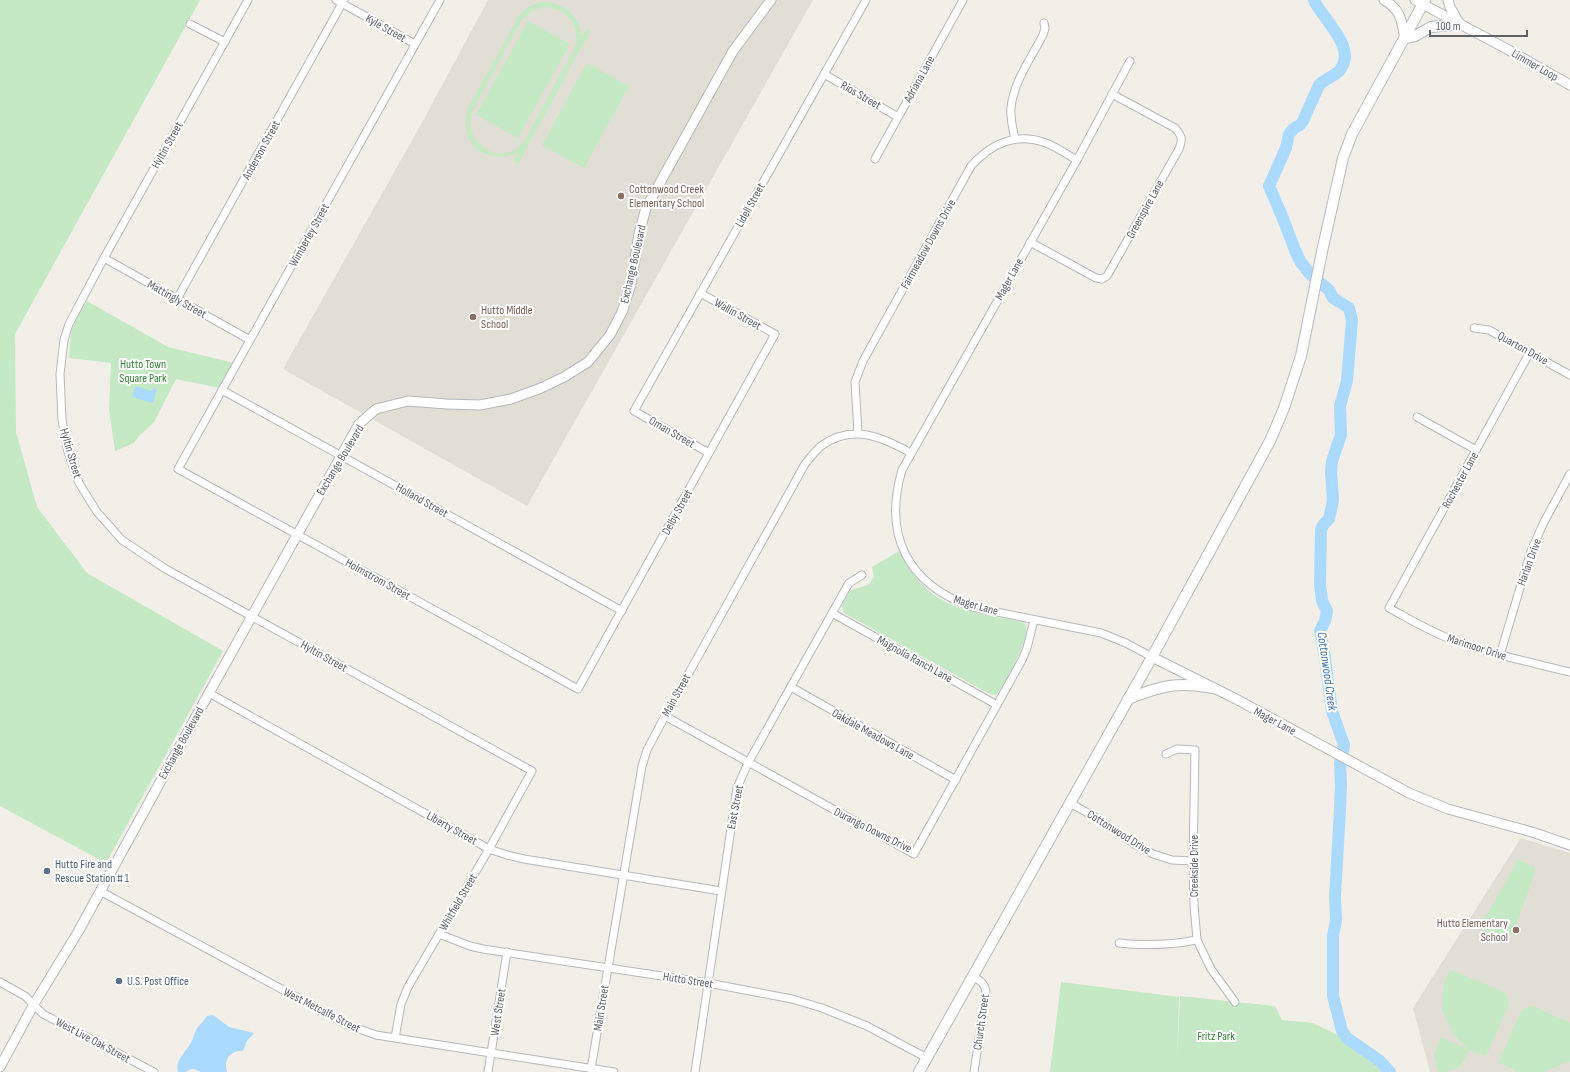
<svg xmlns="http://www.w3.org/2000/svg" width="1570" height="1072" viewBox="0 0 1570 1072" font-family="'Sofia Sans Condensed',sans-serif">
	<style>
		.education { fill: #e1ded6 }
		.green { fill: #c5e8c5; fill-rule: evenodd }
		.water { fill: #aadaff }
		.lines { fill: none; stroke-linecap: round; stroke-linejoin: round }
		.river { stroke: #aadaff; stroke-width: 12 }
		.minor-casing { stroke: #b5b8bc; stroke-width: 9 }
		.tertiary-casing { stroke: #b5b8bc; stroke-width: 11 }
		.secondary-casing { stroke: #b6babf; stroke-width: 12 }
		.minor { stroke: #fff; stroke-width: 7 }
		.tertiary { stroke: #fff; stroke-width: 9 }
		.secondary { stroke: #fff; stroke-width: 10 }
		.education-dot { fill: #8d6e63; stroke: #fff; stroke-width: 1.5 }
		.service-dot { fill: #5c6f8a; stroke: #fff; stroke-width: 1.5 }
		.labels { text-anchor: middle; stroke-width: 4; stroke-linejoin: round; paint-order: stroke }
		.street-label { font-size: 12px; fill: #5f6368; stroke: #fff }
		.education-label { font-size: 12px; fill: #785e54; stroke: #fff; text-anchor: start }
		.park-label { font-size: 12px; fill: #348238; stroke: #fff }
		.service-label { font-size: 12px; fill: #4e5e75; stroke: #fff; text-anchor: start }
		.water-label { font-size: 13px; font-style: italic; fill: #4174aa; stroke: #fff }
	</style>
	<rect width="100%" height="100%" fill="#f1efe8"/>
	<!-- education -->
	<g class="education">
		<path d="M 488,0 L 813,0 L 527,506 L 283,369 L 419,128 Z"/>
		<path d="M 1521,838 L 1570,853 L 1570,1072 L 1430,1072 L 1413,1008 Z"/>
	</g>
	<!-- green -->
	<g class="green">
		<path d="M 0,0 L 200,0 L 15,334 L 16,432 L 37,507 L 87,573 L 223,651 L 106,863 L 0,806 Z"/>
		<path d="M 542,2 C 564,2 579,15 582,36 L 587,28 L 591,30 L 518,164 L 513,161 L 518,153 C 484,166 455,141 469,106 L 519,15 L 530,6 ZM 543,7 C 565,7 581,25 575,47 L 523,143 C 501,167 464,145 471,114 L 521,21 L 532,11 Z"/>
		<path d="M 528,21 L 570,44 L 518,138 L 476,115 Z"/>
		<path d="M 587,63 L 629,86 L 584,168 L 542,145 Z"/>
		<path d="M 87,301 L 168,347 L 234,363 L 220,388 L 176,379 L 154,422 L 139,436 L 134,443 L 115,451 L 109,409 L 111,363 L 69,358 L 71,332 L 78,315 Z"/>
		<path d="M 899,551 C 928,609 966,611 1023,622 C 1025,624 1026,625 1026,627 C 1029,639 1005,685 997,694 L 993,695 L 988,693 L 844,613 L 842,605 L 851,590 L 868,585 L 874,577 L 872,567 Z"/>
		<path d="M 1518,860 L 1535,867 L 1534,875 L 1513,934 L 1503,936 L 1500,941 L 1480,927 Z"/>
		<path d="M 1451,970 L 1506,993 L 1509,1004 L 1486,1056 L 1469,1050 C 1462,1066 1457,1072 1438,1072 L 1434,1055 L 1441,1037 L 1468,1049 L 1452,1033 L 1442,1009 L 1444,983 Z"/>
		<path d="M 1061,982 L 1179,997 L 1177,1066 L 1180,996 L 1275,1006 L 1282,1020 L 1313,1023 L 1380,1056 L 1394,1072 L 1050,1072 Z"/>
		<path d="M 1533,1006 L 1570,1023 L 1570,1061 L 1545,1072 L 1516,1072 L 1514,1069 L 1498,1063 L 1522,1009 Z"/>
	</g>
	<!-- water -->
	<g class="water">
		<path d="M 135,386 L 152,391 L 153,388 L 157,389 L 153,403 L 132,397 Z"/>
		<path d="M 213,1015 L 229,1027 L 254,1033 L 247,1041 L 243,1051 C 230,1050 223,1060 227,1072 L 201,1072 L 194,1069 L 191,1069 L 185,1072 L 178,1072 C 174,1062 186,1051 191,1043 C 193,1038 195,1033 197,1028 C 200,1024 204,1021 207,1016 Z"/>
	</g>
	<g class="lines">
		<!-- river -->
		<path class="river" d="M 1314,0 C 1323,20 1359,49 1339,71 C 1333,77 1325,79 1319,85 L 1303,121 L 1300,125 L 1294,128 L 1289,134 L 1286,148 L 1269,186 L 1282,216 L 1295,250 L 1300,261 L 1310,274 L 1329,290 L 1333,298 L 1349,308 L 1352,320 L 1347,381 L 1340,406 L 1341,435 L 1332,461 L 1331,472 L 1333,500 L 1329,519 L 1323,525 L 1321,530 L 1320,584 L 1322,601 L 1327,611 L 1325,621 L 1320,631 L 1325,657 L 1332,711 L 1344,745 L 1343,752 L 1340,763 L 1341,785 L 1340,809 L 1335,897 L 1336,920 L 1333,936 L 1333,996 L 1342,1031 L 1347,1038 L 1380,1061 L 1390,1072"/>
		<defs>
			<g id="minor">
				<path d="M 248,0 L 104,258 L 69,324 L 64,340 L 60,374 L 62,420 L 68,452 L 79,483 L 97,512 L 122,540 L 164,568 L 532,771 L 489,849 L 408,987 L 401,1004 L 395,1038"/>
				<path d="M 336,0 L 415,44"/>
				<path d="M 440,0 L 178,469 L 578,689 L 775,334 L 700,293"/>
				<path d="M 190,24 L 225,42"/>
				<path d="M 1130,61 L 1077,160 L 902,470 C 883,535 907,584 972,607 L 1101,633 L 1126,643 L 1152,657"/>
				<path d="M 824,74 L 898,117"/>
				<path d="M 1015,139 C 1013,129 1010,119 1011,108 C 1013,83 1031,58 1043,35 L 1045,28 L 1044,23"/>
				<path d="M 875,159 L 963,0"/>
				<path d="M 1030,242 L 1096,278 L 1102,279 L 1107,276 L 1179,149 C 1183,139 1182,136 1175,128 L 1112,94"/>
				<path d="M 104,258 L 250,340"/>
				<path d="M 177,299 L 344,0"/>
				<path d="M 1474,328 L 1489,330 L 1570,375"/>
				<path d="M 1530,352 L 1389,608 C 1411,620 1434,634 1458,642 C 1494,655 1533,663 1570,672"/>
				<path d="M 222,390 L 622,611"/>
				<path d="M 1417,417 L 1476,450"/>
				<path d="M 858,433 L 855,382 L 863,361 L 971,166 C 992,143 1016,132 1046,143 C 1057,147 1067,155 1077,160"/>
				<path d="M 709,453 L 634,411 L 866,0"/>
				<path d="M 832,613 L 997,705"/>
				<path d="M 1500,655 L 1531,551 L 1544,522 L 1570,474"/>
				<path d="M 791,687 L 956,780"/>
				<path d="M 209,693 L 489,849 L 507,855 L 524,859 L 721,891"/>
				<path d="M 665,716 L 914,854 L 1022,660 L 1027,648 L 1034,620"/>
				<path d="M 1166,754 L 1177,749 L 1195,750 L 1193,861 L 1194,905 L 1197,940 L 1211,969 L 1235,1002"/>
				<path d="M 1070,803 L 1095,817 L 1136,845 L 1153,854 L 1172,860 L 1193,861"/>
				<path d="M 100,891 L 348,1025 L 376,1035 L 395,1038 L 614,1072"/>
				<path d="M 439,934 L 470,946 L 483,949 L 708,983 L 792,999 L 822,1008 L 867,1026 L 927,1058"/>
				<path d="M 1119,943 C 1146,946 1170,945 1197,940"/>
				<path d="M 0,982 L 25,996 L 43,1014 L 154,1072"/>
				<path d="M 591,1069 L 642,766 L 647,750 L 665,716 L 805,464 C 810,458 815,451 821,446 C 852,423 882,437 911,453"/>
				<path d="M 488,1072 L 507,952"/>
				<path d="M 695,1072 L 737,788 L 748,763 L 849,583 L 862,575"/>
				<path d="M 974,1072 L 986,992 C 985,984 981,981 974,977"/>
			</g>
			<g id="tertiary">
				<path d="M 1384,0 C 1402,11 1401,20 1405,38"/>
				<path d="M 1415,0 L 1505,48 L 1570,85"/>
				<path d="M 1448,0 L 1450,7 L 1459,23"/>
				<path d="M 1152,657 L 1236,699 L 1409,793 L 1448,809 L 1532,832 L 1570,845"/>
				<path d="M 0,1067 L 34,1004 L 78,932 L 209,693 L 359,424 L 376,409 L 408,401 L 447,404 L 480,405 L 511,399 L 541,388 L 564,377 L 588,362 L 610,335 L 622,312 L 631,284 L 639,234 L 646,208 L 733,51 L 771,0"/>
			</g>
			<g id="secondary">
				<path d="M 1405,38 L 1415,36 L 1431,27 L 1460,24"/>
				<path d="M 1128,699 C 1160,686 1178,681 1213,688"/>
				<path d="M 919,1072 L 1152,657 L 1270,441 L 1284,408 L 1301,356 L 1323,247 L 1343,158 L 1352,134 L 1425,0"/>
			</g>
		</defs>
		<!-- minor casing -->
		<use href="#minor" class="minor-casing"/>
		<!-- tertiary casing -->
		<use href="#tertiary" class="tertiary-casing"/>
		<!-- secondary casing -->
		<use href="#secondary" class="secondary-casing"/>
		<!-- minor -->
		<use href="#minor" class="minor"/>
		<!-- tertiary -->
		<use href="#tertiary" class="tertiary"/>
		<!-- secondary -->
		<use href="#secondary" class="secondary"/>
	</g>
	<!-- markers -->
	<g class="education-dot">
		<circle cx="621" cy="196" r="4"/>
		<circle cx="473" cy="317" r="4"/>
		<circle cx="1516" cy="930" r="4"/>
	</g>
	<g class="service-dot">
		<circle cx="47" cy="871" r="4"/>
		<circle cx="119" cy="981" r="4"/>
	</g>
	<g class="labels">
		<!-- street labels -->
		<g class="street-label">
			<text transform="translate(386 28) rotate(29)" y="4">Kyle Street</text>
			<text transform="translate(1535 65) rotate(30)" y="4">Limmer Loop</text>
			<text transform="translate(919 79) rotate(-61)" y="4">Adriana Lane</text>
			<text transform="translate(861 95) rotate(30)" y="4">Rios Street</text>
			<text transform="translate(167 145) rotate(-61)" y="4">Hyltin Street</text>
			<text transform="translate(261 150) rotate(-61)" y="4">Anderson Street</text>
			<text transform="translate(750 205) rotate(-61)" y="4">Lidell Street</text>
			<text transform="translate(1145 209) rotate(-61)" y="4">Greenspire Lane</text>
			<text transform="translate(309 235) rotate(-61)" y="4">Wimberley Street</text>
			<text transform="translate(928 244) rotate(-61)" y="4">Fairmeadow Downs Drive</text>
			<text transform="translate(633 264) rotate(-77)" y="4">Exchange Boulevard</text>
			<text transform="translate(1009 279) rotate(-61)" y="4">Mager Lane</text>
			<text transform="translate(177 299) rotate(29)" y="4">Mattingly Street</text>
			<text transform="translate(738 314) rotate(29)" y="4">Wallin Street</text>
			<text transform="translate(1523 348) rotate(29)" y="4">Quarton Drive</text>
			<text transform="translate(672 432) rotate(30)" y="4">Oman Street</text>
			<text transform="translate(71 453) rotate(74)" y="4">Hyltin Street</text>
			<text transform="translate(340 460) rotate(-59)" y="4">Exchange Boulevard</text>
			<text transform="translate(1460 480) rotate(-61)" y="4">Rochester Lane</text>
			<text transform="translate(422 500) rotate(29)" y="4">Holland Street</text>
			<text transform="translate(677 512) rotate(-61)" y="4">Delby Street</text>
			<text transform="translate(1529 562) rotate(-70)" y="4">Harlan Drive</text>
			<text transform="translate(378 579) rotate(29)" y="4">Holmstrom Street</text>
			<text transform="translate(976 605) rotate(16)" y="4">Mager Lane</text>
			<text transform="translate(1477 647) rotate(18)" y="4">Marimoor Drive</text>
			<text transform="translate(324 656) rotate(29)" y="4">Hyltin Street</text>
			<text transform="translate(915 659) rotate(29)" y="4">Magnolia Ranch Lane</text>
			<text transform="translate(676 695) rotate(-61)" y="4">Main Street</text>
			<text transform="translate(1275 721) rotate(28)" y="4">Mager Lane</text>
			<text transform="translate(873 734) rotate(29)" y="4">Oakdale Meadows Lane</text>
			<text transform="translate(181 743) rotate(-61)" y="4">Exchange Boulevard</text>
			<text transform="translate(735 807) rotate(-79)" y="4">East Street</text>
			<text transform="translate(452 828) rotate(29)" y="4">Liberty Street</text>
			<text transform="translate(873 830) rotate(27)" y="4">Durango Downs Drive</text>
			<text transform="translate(1119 832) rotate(32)" y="4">Cottonwood Drive</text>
			<text transform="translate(1194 866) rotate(-90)" y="4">Creekside Drive</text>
			<text transform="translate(458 902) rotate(-60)" y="4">Whitfield Street</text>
			<text transform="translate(688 980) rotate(9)" y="4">Hutto Street</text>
			<text transform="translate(601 1008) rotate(-81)" y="4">Main Street</text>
			<text transform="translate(322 1010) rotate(27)" y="4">West Metcalfe Street</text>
			<text transform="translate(498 1012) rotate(-81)" y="4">West Street</text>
			<text transform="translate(981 1022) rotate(-82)" y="4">Church Street</text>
			<text transform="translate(93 1040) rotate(28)" y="4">West Live Oak Street</text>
		</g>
		<!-- education labels -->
		<g class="education-label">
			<text x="629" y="193">Cottonwood Creek<tspan x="629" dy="14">Elementary School</tspan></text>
			<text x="481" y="314">Hutto Middle<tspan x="481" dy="14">School</tspan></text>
			<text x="1508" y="927" text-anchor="end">Hutto Elementary<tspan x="1508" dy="14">School</tspan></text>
		</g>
		<!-- park labels -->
		<g class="park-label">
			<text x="143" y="368">Hutto Town<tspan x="143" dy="14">Square Park</tspan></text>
			<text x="1216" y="1040">Fritz Park</text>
		</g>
		<!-- service labels -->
		<g class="service-label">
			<text x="55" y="868">Hutto Fire and<tspan x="55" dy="14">Rescue Station # 1</tspan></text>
			<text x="127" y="985">U.S. Post Office</text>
		</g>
		<!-- water labels -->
		<g class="water-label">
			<text transform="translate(1328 671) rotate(82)" y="5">Cottonwood Creek</text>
		</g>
	</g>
	<!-- scale -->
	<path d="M1430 30v6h97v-6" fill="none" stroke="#5f6368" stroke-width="2"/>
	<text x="1436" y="30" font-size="12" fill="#5f6368" stroke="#ffffff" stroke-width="3" paint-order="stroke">100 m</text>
</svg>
